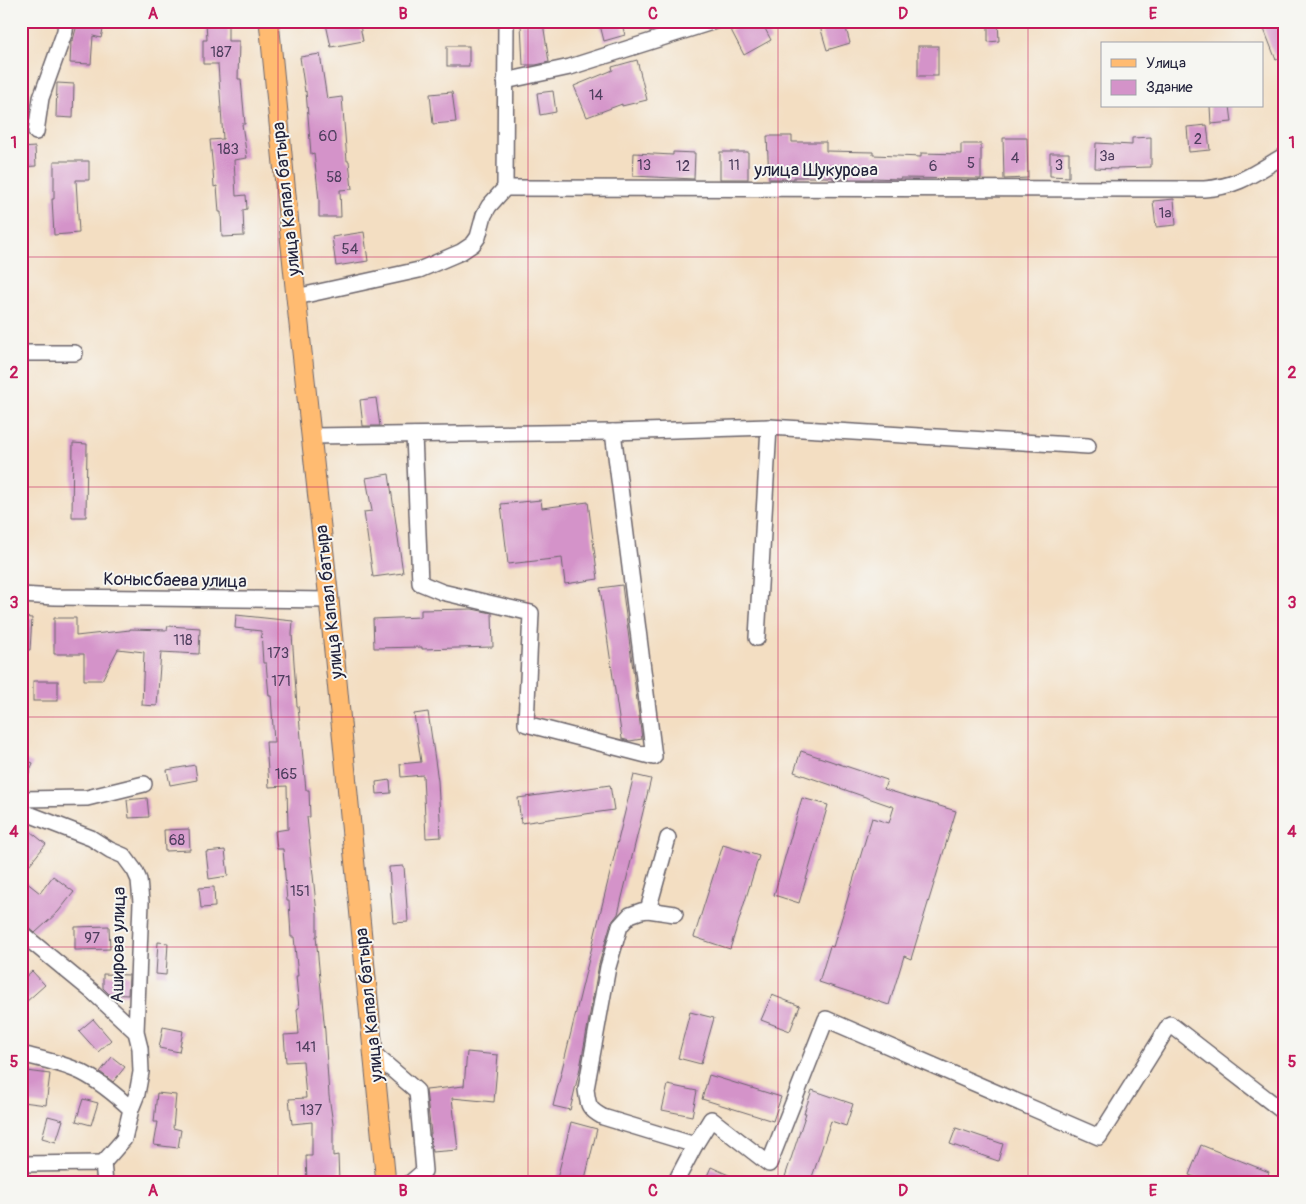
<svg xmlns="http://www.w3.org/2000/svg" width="1306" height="1204" viewBox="0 0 1306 1204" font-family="Pangolin,sans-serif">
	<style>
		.building { fill: #d493c9 }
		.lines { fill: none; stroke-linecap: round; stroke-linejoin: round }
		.minor-casing { stroke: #6b646a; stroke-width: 18 }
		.major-casing { stroke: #6b646a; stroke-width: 21 }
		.minor { stroke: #fff; stroke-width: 15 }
		.major { stroke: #ffbb71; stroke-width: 19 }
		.grid { fill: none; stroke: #c2185b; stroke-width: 1; stroke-opacity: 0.55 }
		.labels { text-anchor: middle; stroke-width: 4; stroke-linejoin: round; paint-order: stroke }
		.number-label { font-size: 15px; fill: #4e3e5e }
		.street-label { font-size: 18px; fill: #22223b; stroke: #f6f6f2 }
		.neatline { fill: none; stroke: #c2185b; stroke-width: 2 }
		.grid-label { font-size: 16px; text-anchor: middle; font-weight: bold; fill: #c2185b }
	</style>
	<rect width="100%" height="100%" fill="#f6f6f2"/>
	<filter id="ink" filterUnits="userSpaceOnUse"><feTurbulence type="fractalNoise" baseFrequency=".02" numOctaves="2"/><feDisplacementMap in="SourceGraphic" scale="10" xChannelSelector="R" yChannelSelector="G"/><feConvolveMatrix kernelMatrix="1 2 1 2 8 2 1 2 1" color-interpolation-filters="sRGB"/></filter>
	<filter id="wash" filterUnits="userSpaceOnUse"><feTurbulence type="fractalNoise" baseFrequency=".0096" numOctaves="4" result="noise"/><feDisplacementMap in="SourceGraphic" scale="20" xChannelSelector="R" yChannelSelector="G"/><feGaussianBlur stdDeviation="1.12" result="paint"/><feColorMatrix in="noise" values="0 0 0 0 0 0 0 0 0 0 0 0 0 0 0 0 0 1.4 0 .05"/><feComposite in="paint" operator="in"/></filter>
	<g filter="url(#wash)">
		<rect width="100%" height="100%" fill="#f3dec2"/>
		<g id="blocks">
			<!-- building -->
			<g class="building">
				<path d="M 78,21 L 105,21 L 101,38 L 93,36 L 91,64 L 70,63 L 71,42 L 72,40 L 73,40 Z"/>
				<path d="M 206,21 L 228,21 L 228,41 L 239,41 L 238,79 L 241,79 L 245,124 L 242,124 L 247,158 L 234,160 L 236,196 L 246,195 L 247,209 L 243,210 L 244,236 L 222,237 L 221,212 L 219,212 L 217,186 L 214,187 L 213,170 L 210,140 L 223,139 L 218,64 L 203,64 L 203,40 L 207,40 Z"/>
				<path d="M 337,21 L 359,21 L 363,41 L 331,47 L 326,24 Z"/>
				<path d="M 599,21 L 621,21 L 625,35 L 604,41 Z"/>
				<path d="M 747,21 L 761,21 L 771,40 L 744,55 L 731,30 Z"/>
				<path d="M 826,21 L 844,21 L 850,43 L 827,50 L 819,23 Z"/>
				<path d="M 988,21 L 998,21 L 999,41 L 988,42 Z"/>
				<path d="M 1269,21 L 1285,21 L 1285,56 L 1276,60 L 1262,24 Z"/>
				<path d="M 543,23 L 549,62 L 536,65 L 523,65 L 521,24 Z"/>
				<rect x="447" y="46" width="22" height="20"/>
				<rect x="918" y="46" width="20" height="30"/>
				<path d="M 320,54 L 327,99 L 342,97 L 347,161 L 349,161 L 352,189 L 340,190 L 341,217 L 319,217 L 319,200 L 314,153 L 311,154 L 306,91 L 305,92 L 300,57 Z"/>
				<path d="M 637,60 L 647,100 L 622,106 L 622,104 L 587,117 L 574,86 L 613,70 L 612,67 Z"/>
				<path d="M 57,83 L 74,84 L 73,118 L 56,117 Z"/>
				<path d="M 553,91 L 556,112 L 540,115 L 537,93 Z"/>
				<path d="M 452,92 L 456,122 L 433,124 L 430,94 Z"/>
				<path d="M 1210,106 L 1230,106 L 1232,122 L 1211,124 Z"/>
				<path d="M 1207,125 L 1210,150 L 1189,152 L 1187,127 Z"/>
				<path d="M 767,136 L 792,136 L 792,142 L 826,142 L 826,151 L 873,152 L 873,155 L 921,157 L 921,153 L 961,154 L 961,144 L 981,144 L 981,179 L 900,178 L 900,179 L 872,178 L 872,179 L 833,179 L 833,177 L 794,177 L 794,179 L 769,179 Z"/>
				<path d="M 1151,137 L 1151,167 L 1117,168 L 1117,169 L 1095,168 L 1096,143 L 1132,145 L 1132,138 Z"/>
				<path d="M 1003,138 L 1027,138 L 1028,178 L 1004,179 Z"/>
				<path d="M 35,147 L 36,166 L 21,167 L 21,148 Z"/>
				<path d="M 673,152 L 695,153 L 694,179 L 633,176 L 634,153 L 673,155 Z"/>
				<rect x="720" y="152" width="28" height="27"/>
				<path d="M 1050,153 L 1069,153 L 1069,177 L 1050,176 Z"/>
				<path d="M 54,161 L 89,161 L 89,180 L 76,180 L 79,233 L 54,235 L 52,199 L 54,199 Z"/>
				<path d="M 1174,199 L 1176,225 L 1156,227 L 1153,201 Z"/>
				<path d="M 364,232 L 368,261 L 336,266 L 332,237 Z"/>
				<path d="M 376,398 L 380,426 L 363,426 L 360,400 Z"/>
				<path d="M 73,443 L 87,444 L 86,517 L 72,517 Z"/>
				<path d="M 389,474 L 403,573 L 373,577 L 364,512 L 372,511 L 366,478 Z"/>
				<path d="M 541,500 L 542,508 L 588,502 L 598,579 L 565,584 L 562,558 L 508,564 L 501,504 Z"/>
				<path d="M 622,585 L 642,739 L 630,741 L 622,739 L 600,588 Z"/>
				<path d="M 472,609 L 492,613 L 493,647 L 422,649 L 422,647 L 374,648 L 373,619 L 421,617 L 421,610 Z"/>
				<path d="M 236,615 L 293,621 L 292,634 L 297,706 L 298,706 L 306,790 L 309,790 L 310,817 L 307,817 L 317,914 L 317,936 L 316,936 L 325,1032 L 329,1096 L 333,1124 L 333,1156 L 338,1155 L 339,1183 L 307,1183 L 306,1156 L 312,1156 L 312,1122 L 292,1124 L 289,1099 L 306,1098 L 303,1061 L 286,1062 L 284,1035 L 299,1034 L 297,1009 L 299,1008 L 296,976 L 298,976 L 294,937 L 291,937 L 289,901 L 287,901 L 283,849 L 277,849 L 275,831 L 288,829 L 287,786 L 269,787 L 266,742 L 274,742 L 271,696 L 269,696 L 266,663 L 263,663 L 261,631 L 235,628 Z"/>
				<path d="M 21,617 L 32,618 L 30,650 L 21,649 Z"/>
				<path d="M 54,618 L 76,618 L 76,636 L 130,630 L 130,629 L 167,630 L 168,626 L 200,628 L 199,654 L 161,652 L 157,706 L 142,705 L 144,652 L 118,649 L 102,680 L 84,680 L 84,654 L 54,654 Z"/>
				<rect x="33" y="681" width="25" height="20"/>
				<path d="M 428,712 L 438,781 L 441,837 L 426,838 L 423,775 L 401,777 L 400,764 L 421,762 L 414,714 Z"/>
				<path d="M 801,751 L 887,780 L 884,789 L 956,811 L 911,959 L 904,956 L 889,1005 L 819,982 L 830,946 L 833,947 L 872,818 L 889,823 L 894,807 L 794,772 Z"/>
				<path d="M 21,758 L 33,763 L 22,790 L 21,790 Z"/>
				<path d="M 195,765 L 197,780 L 170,785 L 167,770 Z"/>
				<path d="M 634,775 L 651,779 L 618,914 L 611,923 L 599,964 L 580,1068 L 570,1110 L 553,1106 Z"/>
				<path d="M 390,780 L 391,793 L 377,794 L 376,782 Z"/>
				<path d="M 610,785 L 614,810 L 521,823 L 518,798 Z"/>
				<path d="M 147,798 L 149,817 L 129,818 L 127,800 Z"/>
				<path d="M 802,798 L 828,805 L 799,903 L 774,895 Z"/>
				<path d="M 21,824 L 46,844 L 21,875 Z"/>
				<path d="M 189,829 L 190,850 L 165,851 L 164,830 Z"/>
				<path d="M 723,845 L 759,856 L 730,949 L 694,937 Z"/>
				<path d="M 225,850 L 228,876 L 209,879 L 206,852 Z"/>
				<path d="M 404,866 L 408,922 L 393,923 L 389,867 Z"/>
				<path d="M 53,876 L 74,892 L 58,912 L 35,933 L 27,926 L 21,924 L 21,878 L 40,893 Z"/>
				<path d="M 214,887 L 215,907 L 201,908 L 199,888 Z"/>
				<path d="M 109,926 L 110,949 L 75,950 L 75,927 Z"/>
				<path d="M 158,942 L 168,943 L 166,975 L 156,974 Z"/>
				<path d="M 32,971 L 45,985 L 26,1002 L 21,997 L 21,981 Z"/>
				<path d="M 103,974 L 129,975 L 128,995 L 109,994 L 103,988 Z"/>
				<path d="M 772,995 L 800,1006 L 790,1031 L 761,1020 Z"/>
				<path d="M 690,1012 L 714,1018 L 701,1064 L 678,1058 Z"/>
				<path d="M 93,1019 L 111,1040 L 98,1052 L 79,1031 Z"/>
				<path d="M 163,1027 L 183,1031 L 179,1052 L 159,1048 Z"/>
				<path d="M 467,1052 L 498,1055 L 494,1102 L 452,1098 L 458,1150 L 432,1152 L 430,1134 L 431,1134 L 426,1090 L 464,1086 Z"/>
				<path d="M 112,1057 L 125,1067 L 113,1082 L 100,1072 Z"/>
				<path d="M 27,1071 L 50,1074 L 46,1105 L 23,1102 Z"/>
				<path d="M 709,1075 L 781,1097 L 773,1121 L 702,1099 Z"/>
				<path d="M 668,1085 L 697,1091 L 692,1116 L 662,1110 Z"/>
				<path d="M 812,1090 L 853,1104 L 846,1126 L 831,1121 L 810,1183 L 783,1183 L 806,1113 L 804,1113 Z"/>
				<path d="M 157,1093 L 176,1095 L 173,1128 L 181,1130 L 178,1148 L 154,1145 L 158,1122 L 154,1122 Z"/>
				<path d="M 83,1099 L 98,1103 L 91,1125 L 76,1121 Z"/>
				<path d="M 48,1116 L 63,1120 L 56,1142 L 42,1138 Z"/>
				<path d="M 571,1122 L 597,1129 L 584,1183 L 556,1183 Z"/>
				<path d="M 956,1128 L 1003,1144 L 998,1161 L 950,1144 Z"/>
				<path d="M 1201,1145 L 1269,1172 L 1265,1183 L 1210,1183 L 1189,1175 Z"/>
				<path d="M 711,1167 L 746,1183 L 704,1183 Z"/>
			</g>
		</g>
	</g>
	<g filter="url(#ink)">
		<use href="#blocks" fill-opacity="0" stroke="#6b646a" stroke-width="1"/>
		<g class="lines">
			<defs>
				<g id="minor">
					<path d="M 505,81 L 570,67 L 715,21"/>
					<path d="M 36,132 L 41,98 L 65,31 L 66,21"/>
					<path d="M 505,188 L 1204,189 C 1238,187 1256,172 1285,155"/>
					<path d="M 505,188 L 506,21"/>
					<path d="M 296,297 L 419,270 L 461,252 L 473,244 L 478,237 L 484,215 L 489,206 L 505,188"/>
					<path d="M 21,353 L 75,353"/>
					<path d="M 769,427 L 1088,446"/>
					<path d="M 414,435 L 420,583 L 442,592 L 531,613 L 526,724 L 654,757 L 613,432"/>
					<path d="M 311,436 L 613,432 L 769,427 L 757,638"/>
					<path d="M 21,595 L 55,597 L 329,600"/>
					<path d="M 21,799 L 87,798 L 144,784"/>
					<path d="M 21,811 L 91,838 L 110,850 L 124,856 L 135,871 L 139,880 L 141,902 L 136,1032"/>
					<path d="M 648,910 L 668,838"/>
					<path d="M 675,914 L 648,910 L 641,911 L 630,915 L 620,926 L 608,967 L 586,1089 C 588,1105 588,1109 603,1117 L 695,1145"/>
					<path d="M 21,933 L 94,993 L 136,1032 L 140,1048 L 141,1072 L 137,1094 L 131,1109"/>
					<path d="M 21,1054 C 41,1059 62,1063 81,1072 C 99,1081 116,1095 131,1109 L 124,1139 L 103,1163"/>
					<path d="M 374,1054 L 417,1091 L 424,1171 L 410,1183"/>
					<path d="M 21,1164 L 103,1163 L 105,1183"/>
					<path d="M 675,1183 L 695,1145 L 711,1119 L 769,1164 L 826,1019 L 1099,1137 L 1170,1024 L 1285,1113"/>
				</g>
				<path id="major" d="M 269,21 L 296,297 L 329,600 L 386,1183"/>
			</defs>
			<!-- minor casing -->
			<use href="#minor" class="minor-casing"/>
			<!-- major casing -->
			<use href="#major" class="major-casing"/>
			<!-- minor -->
			<use href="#minor" class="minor"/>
			<!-- major -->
			<use href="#major" class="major"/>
		</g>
	</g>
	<!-- grid -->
	<path class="grid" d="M 278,21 L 278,1183M 528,21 L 528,1183M 778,21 L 778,1183M 1028,21 L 1028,1183M 21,257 L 1285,257M 21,487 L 1285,487M 21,717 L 1285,717M 21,947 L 1285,947"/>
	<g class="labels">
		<!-- number labels -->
		<g class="number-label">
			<text x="221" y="57">187</text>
			<text x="596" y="100">14</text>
			<text x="328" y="141">60</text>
			<text x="1198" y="144">2</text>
			<text x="228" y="154">183</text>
			<text x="1107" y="161">3а</text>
			<text x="1015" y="163">4</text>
			<text x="971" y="168">5</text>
			<text x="644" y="170">13</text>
			<text x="734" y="170">11</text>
			<text x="1059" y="170">3</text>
			<text x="683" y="171">12</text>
			<text x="933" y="171">6</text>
			<text x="334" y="182">58</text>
			<text x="1165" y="218">1а</text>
			<text x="350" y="254">54</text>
			<text x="183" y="645">118</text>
			<text x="278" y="658">173</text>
			<text x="281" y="686">171</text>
			<text x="286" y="779">165</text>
			<text x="177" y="845">68</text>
			<text x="300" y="896">151</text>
			<text x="92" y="943">97</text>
			<text x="306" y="1052">141</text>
			<text x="311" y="1115">137</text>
		</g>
		<!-- street labels -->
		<g class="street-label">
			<text x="816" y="176">улица Шукурова</text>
			<text transform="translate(286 199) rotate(-96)" y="6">улица Капал батыра</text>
			<text transform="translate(175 580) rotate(1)" y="6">Конысбаева улица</text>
			<text transform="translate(329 602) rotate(-96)" y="6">улица Капал батыра</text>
			<text transform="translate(118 945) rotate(-89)" y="6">Аширова улица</text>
			<text transform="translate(369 1005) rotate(-96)" y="6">улица Капал батыра</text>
		</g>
	</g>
	<!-- margin -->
	<rect width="1306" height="1204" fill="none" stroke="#f6f6f2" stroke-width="55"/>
	<!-- legend -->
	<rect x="1101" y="42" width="162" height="65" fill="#f6f6f2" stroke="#a1a1a9"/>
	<rect x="1111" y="59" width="25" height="8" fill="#ffbb71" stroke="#a1a1a9"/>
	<text x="1146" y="68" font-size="15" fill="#22223b">Улица</text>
	<rect x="1111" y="80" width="25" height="15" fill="#d493c9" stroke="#a1a1a9"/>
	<text x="1146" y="92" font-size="15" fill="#22223b">Здание</text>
	<rect x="28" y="28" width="1250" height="1148" class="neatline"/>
	<g class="grid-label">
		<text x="153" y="19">A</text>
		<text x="403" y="19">B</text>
		<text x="653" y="19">C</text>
		<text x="903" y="19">D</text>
		<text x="1153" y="19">E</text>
		<text x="14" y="148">1</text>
		<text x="1292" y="148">1</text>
		<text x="14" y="378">2</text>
		<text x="1292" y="378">2</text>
		<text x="14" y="608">3</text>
		<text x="1292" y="608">3</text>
		<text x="14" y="837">4</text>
		<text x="1292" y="837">4</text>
		<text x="14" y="1067">5</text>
		<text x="1292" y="1067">5</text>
		<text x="153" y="1196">A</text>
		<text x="403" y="1196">B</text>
		<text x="653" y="1196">C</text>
		<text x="903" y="1196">D</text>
		<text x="1153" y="1196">E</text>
	</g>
</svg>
